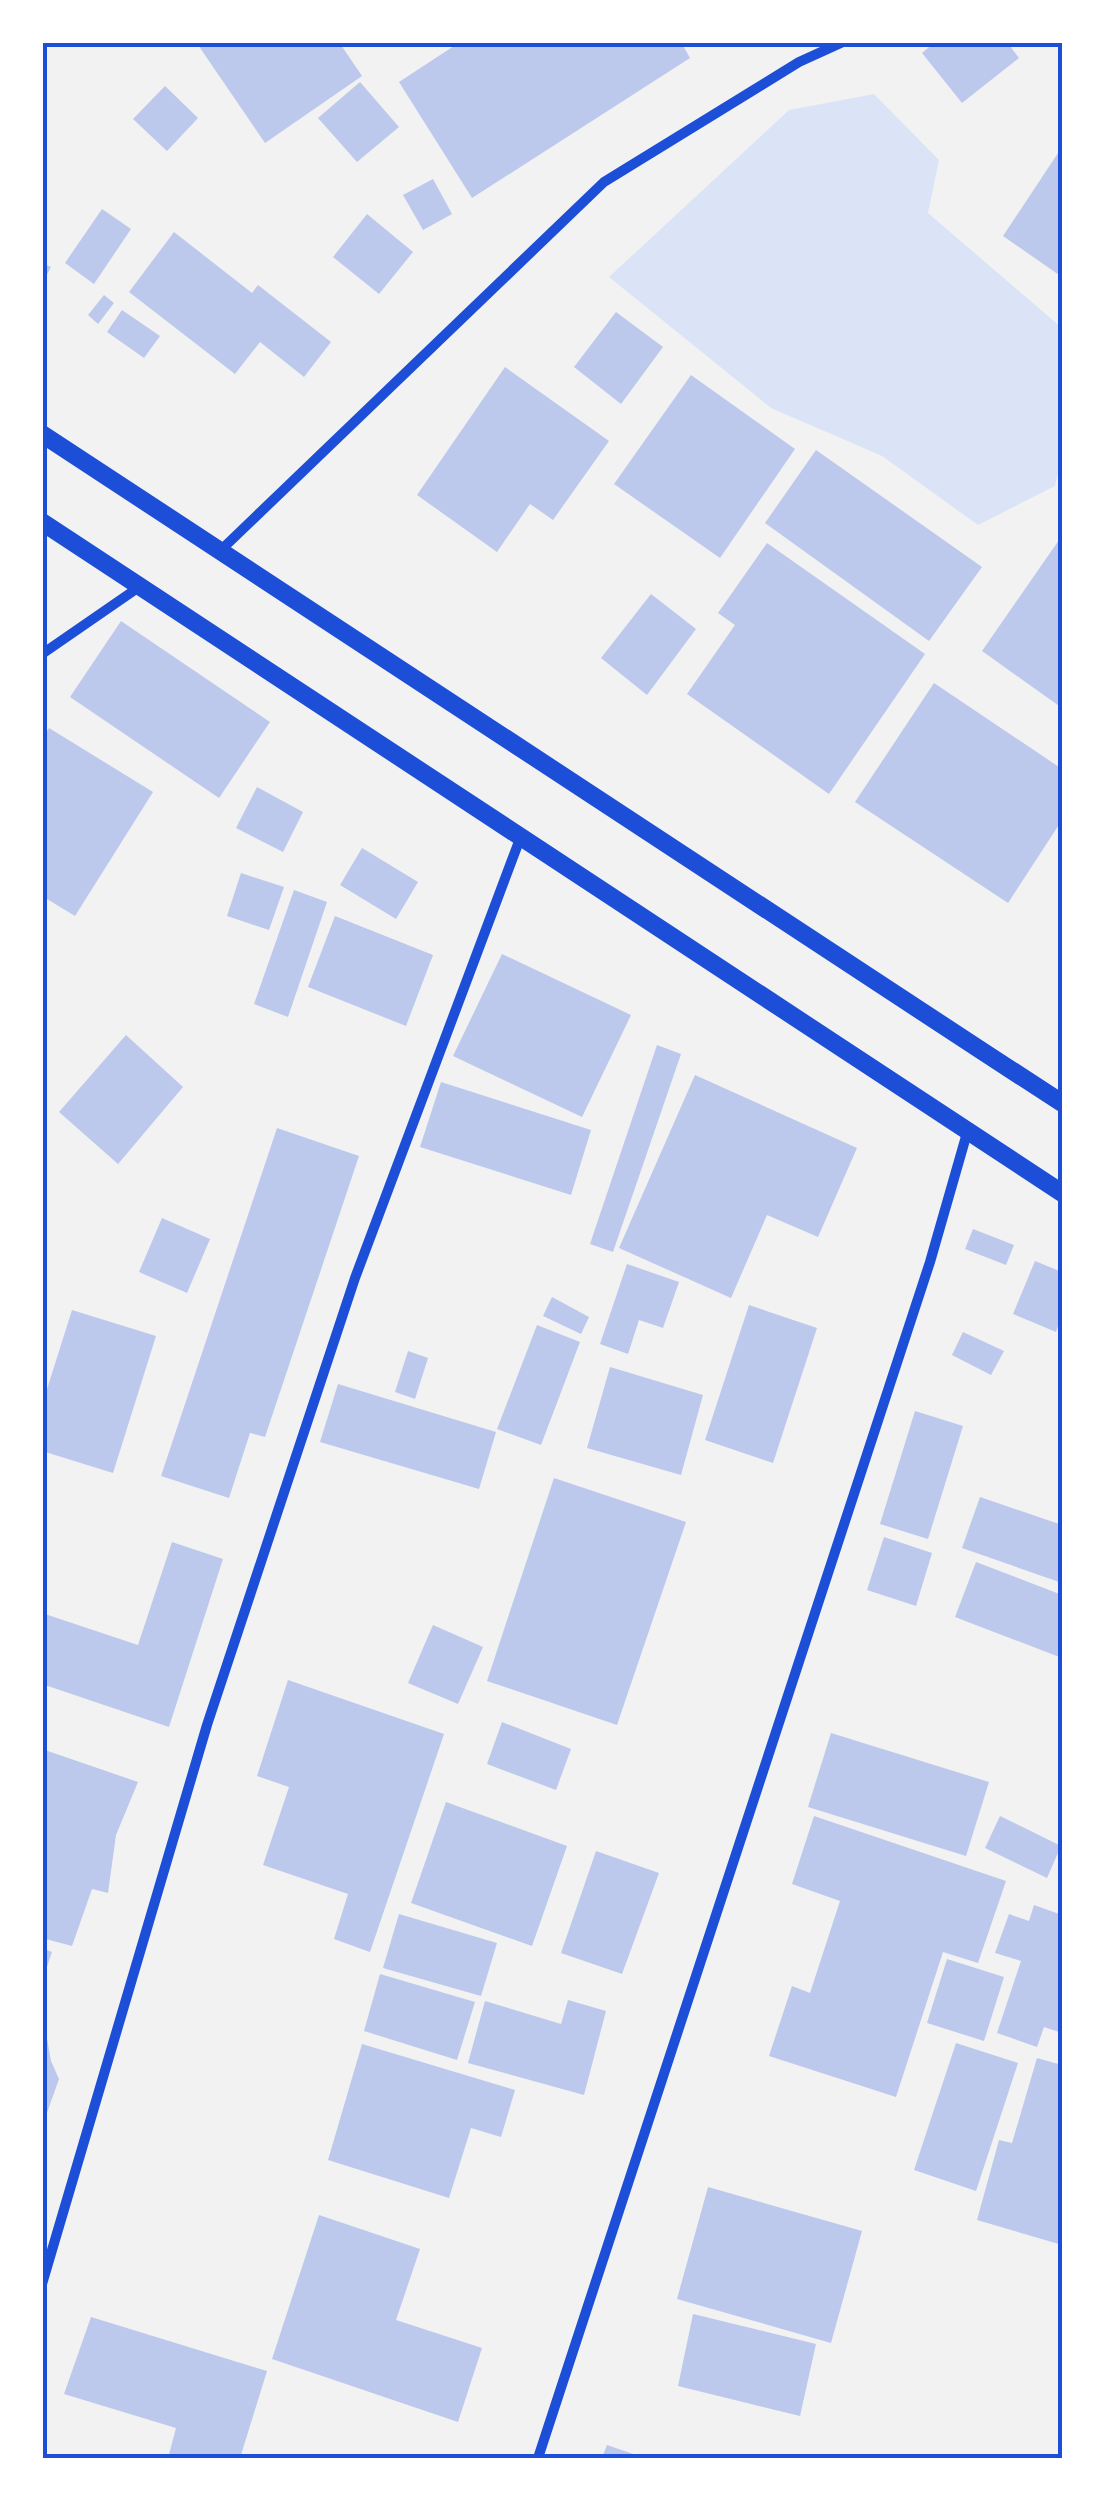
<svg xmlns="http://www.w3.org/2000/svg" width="1105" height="2501" viewBox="0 0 1105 2501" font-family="'Roboto Condensed',sans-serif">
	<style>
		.green { fill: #dbe4f7 }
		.building { fill: #bdc9ec }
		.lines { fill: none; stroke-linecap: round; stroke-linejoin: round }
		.minor { stroke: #1d4ed8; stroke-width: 10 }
		.tertiary { stroke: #1d4ed8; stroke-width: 18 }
		.neatline { fill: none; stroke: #1d4ed8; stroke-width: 4 }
	</style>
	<rect width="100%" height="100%" fill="#f2f2f2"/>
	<!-- green -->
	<path class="green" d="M 874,94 L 939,160 L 928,213 L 1062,328 L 1062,455 L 1055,486 L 978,525 L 882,456 L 771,408 L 609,277 L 789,110 Z"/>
	<!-- building -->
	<g class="building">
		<path d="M 196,42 L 339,42 L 362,76 L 265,143 Z"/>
		<path d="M 460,42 L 681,42 L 690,58 L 472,198 L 399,82 Z"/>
		<path d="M 935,42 L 1007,42 L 1019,58 L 962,103 L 922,53 Z"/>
		<path d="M 360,82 L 399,127 L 357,162 L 318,118 Z"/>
		<path d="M 165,86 L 198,118 L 167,151 L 133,119 Z"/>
		<path d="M 1062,147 L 1062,277 L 1003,236 Z"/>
		<path d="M 433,179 L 452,214 L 423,230 L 403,195 Z"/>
		<path d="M 102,209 L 131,229 L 94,284 L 65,263 Z"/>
		<path d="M 367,214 L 413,252 L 379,294 L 333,257 Z"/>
		<path d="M 174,232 L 252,293 L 258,285 L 331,342 L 304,377 L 260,342 L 235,374 L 129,292 Z"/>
		<path d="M 42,263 L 51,267 L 42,284 Z"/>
		<path d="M 104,295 L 114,303 L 98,324 L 88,315 Z"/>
		<path d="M 122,310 L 160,336 L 144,358 L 107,332 Z"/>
		<path d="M 616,312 L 663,347 L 621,404 L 574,367 Z"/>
		<path d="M 505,367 L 609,441 L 553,520 L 530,504 L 497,552 L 417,495 Z"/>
		<path d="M 691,375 L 795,449 L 720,558 L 614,484 Z"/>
		<path d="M 816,450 L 982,567 L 929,641 L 765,523 Z"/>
		<path d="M 1059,540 L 1062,542 L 1062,708 L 982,651 Z"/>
		<path d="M 767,543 L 925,654 L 829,794 L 687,694 L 735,625 L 718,613 Z"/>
		<path d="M 651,594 L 696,629 L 647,695 L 601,658 Z"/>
		<path d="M 121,621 L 270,722 L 219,798 L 70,697 Z"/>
		<path d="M 934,683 L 1062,769 L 1062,820 L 1008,903 L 855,802 Z"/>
		<path d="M 49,728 L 153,792 L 75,916 L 42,896 L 42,738 Z"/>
		<path d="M 257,787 L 303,812 L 283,852 L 236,828 Z"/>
		<path d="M 362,848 L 418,882 L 396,919 L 340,885 Z"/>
		<path d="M 241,873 L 284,887 L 269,930 L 227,916 Z"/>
		<path d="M 294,890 L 327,902 L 288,1017 L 254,1004 Z"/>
		<path d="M 335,916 L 433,955 L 406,1026 L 308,987 Z"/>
		<path d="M 502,954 L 631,1015 L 582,1117 L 453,1056 Z"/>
		<path d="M 126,1035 L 183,1087 L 118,1164 L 59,1112 Z"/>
		<path d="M 657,1045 L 681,1054 L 613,1252 L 590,1244 Z"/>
		<path d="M 695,1075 L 857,1148 L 818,1237 L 767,1215 L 731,1298 L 619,1248 Z"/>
		<path d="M 441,1082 L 591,1130 L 571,1195 L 420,1147 Z"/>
		<path d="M 277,1128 L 359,1156 L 265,1437 L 250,1433 L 229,1498 L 161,1476 Z"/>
		<path d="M 162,1218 L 210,1239 L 187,1293 L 139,1272 Z"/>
		<path d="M 973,1229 L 1014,1245 L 1006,1265 L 965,1249 Z"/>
		<path d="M 1035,1261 L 1062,1272 L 1062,1315 L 1056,1332 L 1013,1314 Z"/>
		<path d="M 627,1264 L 679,1282 L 663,1328 L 639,1320 L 628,1354 L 600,1344 Z"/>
		<path d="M 552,1297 L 589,1317 L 581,1334 L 543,1316 Z"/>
		<path d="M 749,1305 L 817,1328 L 773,1463 L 705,1440 Z"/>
		<path d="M 72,1310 L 156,1336 L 113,1473 L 42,1451 L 42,1405 Z"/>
		<path d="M 537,1325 L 580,1342 L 541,1445 L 497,1429 Z"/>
		<path d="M 963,1332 L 1004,1351 L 991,1375 L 952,1355 Z"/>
		<path d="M 408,1351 L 428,1358 L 415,1399 L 395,1392 Z"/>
		<path d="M 610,1367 L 703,1395 L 681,1475 L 587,1448 Z"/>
		<path d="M 338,1384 L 496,1432 L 479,1489 L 320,1442 Z"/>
		<path d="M 915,1411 L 963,1426 L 928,1539 L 880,1524 Z"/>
		<path d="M 554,1478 L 686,1522 L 617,1725 L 487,1681 Z"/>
		<path d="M 980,1497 L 1062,1525 L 1062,1583 L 962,1548 Z"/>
		<path d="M 884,1537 L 932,1553 L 916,1606 L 867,1590 Z"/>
		<path d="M 172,1542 L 223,1559 L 169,1727 L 42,1684 L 42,1613 L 138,1645 Z"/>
		<path d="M 976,1562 L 1062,1595 L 1062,1658 L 955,1617 Z"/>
		<path d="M 433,1625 L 483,1647 L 458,1704 L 408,1683 Z"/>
		<path d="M 288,1680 L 444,1734 L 370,1952 L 334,1939 L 348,1894 L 263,1865 L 289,1787 L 257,1776 Z"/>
		<path d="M 502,1722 L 571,1749 L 556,1790 L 487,1764 Z"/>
		<path d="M 831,1733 L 989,1782 L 966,1856 L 808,1807 Z"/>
		<path d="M 42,1749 L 138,1782 L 116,1835 L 108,1893 L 92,1889 L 72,1946 L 42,1938 Z"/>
		<path d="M 446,1802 L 567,1846 L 532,1946 L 411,1903 Z"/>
		<path d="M 814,1816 L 1006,1881 L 978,1963 L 943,1952 L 896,2097 L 769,2056 L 792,1986 L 810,1993 L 840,1901 L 792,1884 Z"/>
		<path d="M 1000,1816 L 1061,1846 L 1047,1878 L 985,1848 Z"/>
		<path d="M 596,1851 L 659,1873 L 622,1974 L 561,1953 Z"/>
		<path d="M 1034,1905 L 1062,1915 L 1062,2033 L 1044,2027 L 1037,2047 L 997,2033 L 1021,1961 L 995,1953 L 1009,1914 L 1029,1921 Z"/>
		<path d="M 399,1914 L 497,1943 L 481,1996 L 383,1968 Z"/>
		<path d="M 42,1948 L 52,1952 L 43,1978 L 42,1978 Z"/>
		<path d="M 947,1959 L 1004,1977 L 984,2041 L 927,2023 Z"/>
		<path d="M 380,1974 L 475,2002 L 457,2060 L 364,2031 Z"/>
		<path d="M 568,2000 L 606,2011 L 584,2095 L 468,2063 L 485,2001 L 561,2024 Z"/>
		<path d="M 42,2010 L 51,2061 L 59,2079 L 43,2124 Z"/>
		<path d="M 956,2043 L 1018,2063 L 976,2191 L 914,2170 Z"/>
		<path d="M 362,2044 L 515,2090 L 501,2137 L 471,2128 L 449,2198 L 328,2160 Z"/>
		<path d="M 1037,2058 L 1062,2065 L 1062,2245 L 977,2220 L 999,2140 L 1012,2143 Z"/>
		<path d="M 708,2187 L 862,2231 L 831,2343 L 677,2299 Z"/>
		<path d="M 319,2215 L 420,2249 L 396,2320 L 482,2348 L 458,2422 L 272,2359 Z"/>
		<path d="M 693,2314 L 816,2344 L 800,2416 L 678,2386 Z"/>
		<path d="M 91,2317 L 267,2371 L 240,2458 L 168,2458 L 176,2428 L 64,2394 Z"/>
		<path d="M 607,2445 L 645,2458 L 602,2458 Z"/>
	</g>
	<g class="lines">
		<!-- minor -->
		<g class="minor">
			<path d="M 221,550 L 604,182 L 799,62 L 843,42"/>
			<path d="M 42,654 L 142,585"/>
			<path d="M 42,2284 L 207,1725 L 355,1278 L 521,836"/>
			<path d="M 538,2458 L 930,1262 L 967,1133"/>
		</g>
		<!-- tertiary -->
		<g class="tertiary">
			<path d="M 42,434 C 384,655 721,882 1062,1103"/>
			<path d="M 42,522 L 1062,1193"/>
		</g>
	</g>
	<!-- border -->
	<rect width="1105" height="2501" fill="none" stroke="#ffffff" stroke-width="90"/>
	<rect x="45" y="45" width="1015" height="2411" class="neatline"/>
</svg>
